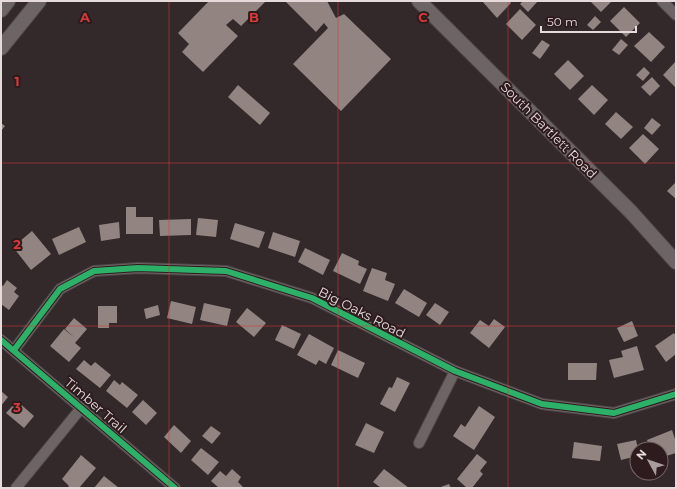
<svg xmlns="http://www.w3.org/2000/svg" width="677" height="489" viewBox="0 0 677 489" font-family="Montserrat,sans-serif">
	<style>
		.building { fill: #928480 }
		.lines { fill: none; stroke-linecap: round; stroke-linejoin: round }
		.street-casing { stroke: #504748; stroke-width: 12 }
		.secondary-casing { stroke: #504748; stroke-width: 16 }
		.street { stroke: #6c6465; stroke-width: 10 }
		.secondary { stroke: #6c6465; stroke-width: 14 }
		.cycleway-casing { stroke: #2d1b1d; stroke-width: 8 }
		.cycleway { stroke: #2db169; stroke-width: 6 }
		.grid { fill: none; stroke: #d83a3a; stroke-width: 1; stroke-opacity: 0.55 }
		.labels { text-anchor: middle; stroke-width: 4; stroke-linejoin: round; paint-order: stroke }
		.street-label { font-size: 13px; fill: #e7dadb; stroke: #2d1b1d }
		.grid-label { font-size: 13px; text-anchor: middle; font-weight: bold; fill: #d83a3a; stroke: #2d1b1d; stroke-width: 4; stroke-linejoin: round; paint-order: stroke }
	</style>
	<rect width="100%" height="100%" fill="#33292a"/>
	<!-- building -->
	<g class="building">
		<path d="M 209,1 L 266,1 L 241,26 L 233,19 L 226,25 L 238,36 L 203,72 L 182,52 L 189,44 L 178,33 Z"/>
		<path d="M 285,1 L 327,1 L 336,18 L 344,14 L 391,59 L 341,111 L 293,64 L 328,28 L 324,23 L 316,32 Z"/>
		<path d="M 482,1 L 509,1 L 511,3 L 497,18 Z"/>
		<path d="M 523,1 L 538,1 L 528,12 L 520,4 Z"/>
		<path d="M 590,1 L 612,1 L 601,12 Z"/>
		<path d="M 624,7 L 640,23 L 626,37 L 610,21 Z"/>
		<path d="M 520,9 L 536,25 L 522,40 L 506,24 Z"/>
		<path d="M 595,16 L 601,22 L 593,30 L 587,25 Z"/>
		<path d="M 649,32 L 665,47 L 651,62 L 634,46 Z"/>
		<path d="M 621,39 L 628,45 L 619,55 L 612,50 Z"/>
		<path d="M 542,40 L 550,45 L 540,59 L 532,53 Z"/>
		<path d="M 568,60 L 584,76 L 570,90 L 554,74 Z"/>
		<path d="M 676,61 L 676,88 L 663,75 Z"/>
		<path d="M 644,67 L 650,73 L 643,81 L 636,75 Z"/>
		<path d="M 652,77 L 660,86 L 650,96 L 641,87 Z"/>
		<path d="M 238,85 L 270,113 L 260,125 L 228,97 Z"/>
		<path d="M 592,85 L 608,100 L 594,115 L 578,99 Z"/>
		<path d="M 616,112 L 633,127 L 621,139 L 605,124 Z"/>
		<path d="M 652,118 L 661,125 L 652,135 L 644,128 Z"/>
		<path d="M 1,123 L 5,126 L 1,131 Z"/>
		<path d="M 643,134 L 659,149 L 645,164 L 629,148 Z"/>
		<path d="M 676,182 L 676,199 L 667,191 Z"/>
		<path d="M 126,207 L 136,207 L 136,217 L 153,217 L 153,234 L 126,234 Z"/>
		<path d="M 198,218 L 218,220 L 216,237 L 196,235 Z"/>
		<path d="M 191,219 L 191,235 L 160,236 L 159,220 Z"/>
		<path d="M 119,222 L 120,238 L 101,241 L 99,225 Z"/>
		<path d="M 235,223 L 265,232 L 259,248 L 230,239 Z"/>
		<path d="M 79,227 L 86,242 L 59,255 L 52,239 Z"/>
		<path d="M 32,231 L 51,254 L 31,270 L 13,247 Z"/>
		<path d="M 273,232 L 300,241 L 295,257 L 268,248 Z"/>
		<path d="M 305,248 L 330,260 L 323,275 L 298,262 Z"/>
		<path d="M 342,253 L 359,261 L 358,265 L 367,269 L 360,284 L 333,271 Z"/>
		<path d="M 372,268 L 387,273 L 385,280 L 395,284 L 388,301 L 363,291 Z"/>
		<path d="M 7,280 L 17,288 L 14,292 L 19,296 L 9,310 L 1,304 L 1,285 L 3,286 Z"/>
		<path d="M 404,289 L 427,303 L 419,317 L 395,303 Z"/>
		<path d="M 171,301 L 196,307 L 192,324 L 167,318 Z"/>
		<path d="M 204,303 L 231,309 L 227,326 L 200,320 Z"/>
		<path d="M 435,303 L 449,312 L 440,325 L 426,315 Z"/>
		<path d="M 158,305 L 160,315 L 146,319 L 144,309 Z"/>
		<path d="M 98,306 L 117,306 L 117,323 L 109,323 L 109,328 L 98,328 Z"/>
		<path d="M 247,308 L 266,323 L 254,337 L 236,322 Z"/>
		<path d="M 74,318 L 87,329 L 75,343 L 81,348 L 69,362 L 50,346 L 64,329 L 75,338 L 65,329 Z"/>
		<path d="M 494,319 L 505,327 L 489,348 L 470,333 L 480,320 L 489,326 Z"/>
		<path d="M 632,321 L 638,336 L 624,342 L 617,328 Z"/>
		<path d="M 282,325 L 301,334 L 294,349 L 275,340 Z"/>
		<path d="M 674,333 L 676,336 L 676,354 L 666,362 L 655,346 Z"/>
		<path d="M 309,334 L 334,348 L 326,364 L 319,360 L 316,365 L 297,355 Z"/>
		<path d="M 637,346 L 644,370 L 614,378 L 609,360 L 623,357 L 621,351 Z"/>
		<path d="M 338,350 L 365,363 L 358,378 L 331,365 Z"/>
		<path d="M 84,360 L 91,366 L 95,362 L 111,375 L 100,388 L 76,369 Z"/>
		<path d="M 568,363 L 597,363 L 596,380 L 568,380 Z"/>
		<path d="M 397,377 L 410,383 L 395,412 L 380,404 L 389,387 L 392,388 Z"/>
		<path d="M 114,380 L 120,385 L 122,382 L 138,395 L 127,408 L 106,391 Z"/>
		<path d="M 1,391 L 8,397 L 1,406 Z"/>
		<path d="M 143,400 L 157,413 L 146,425 L 132,412 Z"/>
		<path d="M 17,401 L 34,416 L 24,428 L 6,413 Z"/>
		<path d="M 479,406 L 495,417 L 474,450 L 453,436 L 461,424 L 465,427 Z"/>
		<path d="M 366,423 L 384,432 L 374,453 L 355,445 Z"/>
		<path d="M 174,425 L 191,441 L 181,453 L 164,437 Z"/>
		<path d="M 211,426 L 221,433 L 212,444 L 202,436 Z"/>
		<path d="M 672,430 L 676,442 L 676,453 L 663,457 L 661,449 L 650,449 L 647,440 Z"/>
		<path d="M 636,440 L 638,449 L 637,456 L 621,460 L 617,444 Z"/>
		<path d="M 574,442 L 602,446 L 600,461 L 572,458 Z"/>
		<path d="M 201,448 L 219,462 L 208,475 L 191,460 Z"/>
		<path d="M 477,454 L 487,462 L 480,471 L 483,474 L 472,488 L 467,488 L 457,479 Z"/>
		<path d="M 81,455 L 96,468 L 79,488 L 67,488 L 69,486 L 62,479 Z"/>
		<path d="M 232,469 L 241,477 L 238,482 L 243,487 L 242,488 L 219,488 L 211,481 L 220,471 L 226,476 Z"/>
		<path d="M 384,469 L 409,488 L 381,488 L 373,482 Z"/>
		<path d="M 104,476 L 119,488 L 94,488 Z"/>
		<path d="M 449,484 L 451,488 L 438,488 Z"/>
	</g>
	<g class="lines">
		<defs>
			<g id="street">
				<path d="M 662,1 L 676,15"/>
				<path d="M 1,340 L 175,488"/>
				<path d="M 14,350 L 60,289 L 94,271 L 138,268 L 226,271 L 312,298 L 455,371 L 542,404 L 614,413 L 676,394"/>
				<path d="M 419,443 L 455,371"/>
				<path d="M 16,488 L 82,407"/>
			</g>
			<g id="secondary">
				<path d="M 419,1 L 631,212 L 676,262"/>
				<path d="M 1,10 L 8,1"/>
				<path d="M 1,48 L 39,1"/>
			</g>
		</defs>
		<!-- street casing -->
		<use href="#street" class="street-casing"/>
		<!-- secondary casing -->
		<use href="#secondary" class="secondary-casing"/>
		<!-- street -->
		<use href="#street" class="street"/>
		<!-- secondary -->
		<use href="#secondary" class="secondary"/>
		<defs>
			<g id="cycleway">
				<path d="M 1,340 L 175,488"/>
				<path d="M 14,350 L 60,289 L 94,271 L 138,268 L 226,271 L 312,298 L 455,371 L 542,404 L 614,413 L 676,394"/>
			</g>
		</defs>
		<!-- cycleway casing -->
		<use href="#cycleway" class="cycleway-casing"/>
		<!-- cycleway -->
		<use href="#cycleway" class="cycleway"/>
	</g>
	<!-- grid -->
	<path class="grid" d="M 169,1 L 169,488M 338,1 L 338,488M 508,1 L 508,488M 1,163 L 676,163M 1,326 L 676,326"/>
	<g class="labels">
		<!-- street labels -->
		<g class="street-label">
			<text transform="translate(549 130) rotate(45)" y="5">South Bartlett Road</text>
			<text transform="translate(362 312) rotate(27)" y="5">Big Oaks Road</text>
			<text transform="translate(96 405) rotate(41)" y="5">Timber Trail</text>
		</g>
	</g>
	<g class="grid-label">
		<text x="85" y="22">A</text>
		<text x="254" y="22">B</text>
		<text x="423" y="22">C</text>
		<text x="17" y="86">1</text>
		<text x="17" y="249">2</text>
		<text x="17" y="412">3</text>
	</g>
	<!-- border -->
	<rect width="677" height="489" fill="none" stroke="#e7dadb" stroke-width="4"/>
	<!-- north arrow -->
	<g transform="translate(649 461) rotate(310)"><circle r="19" fill="#2d1b1d" stroke="#776769"/>
	<path d="M0-3L7 15L0 10L-7 15Z" fill="#a89c9d"/>
	<text y="-6" font-size="11" font-weight="bold" text-anchor="middle" fill="#e7dadb">N</text>
	</g>
	<!-- scale -->
	<path d="M541 26v6h95v-6" fill="none" stroke="#e7dadb" stroke-width="2"/>
	<text x="547" y="26" font-size="12" fill="#e7dadb" stroke="#2d1b1d" stroke-width="3" paint-order="stroke">50 m</text>
</svg>
